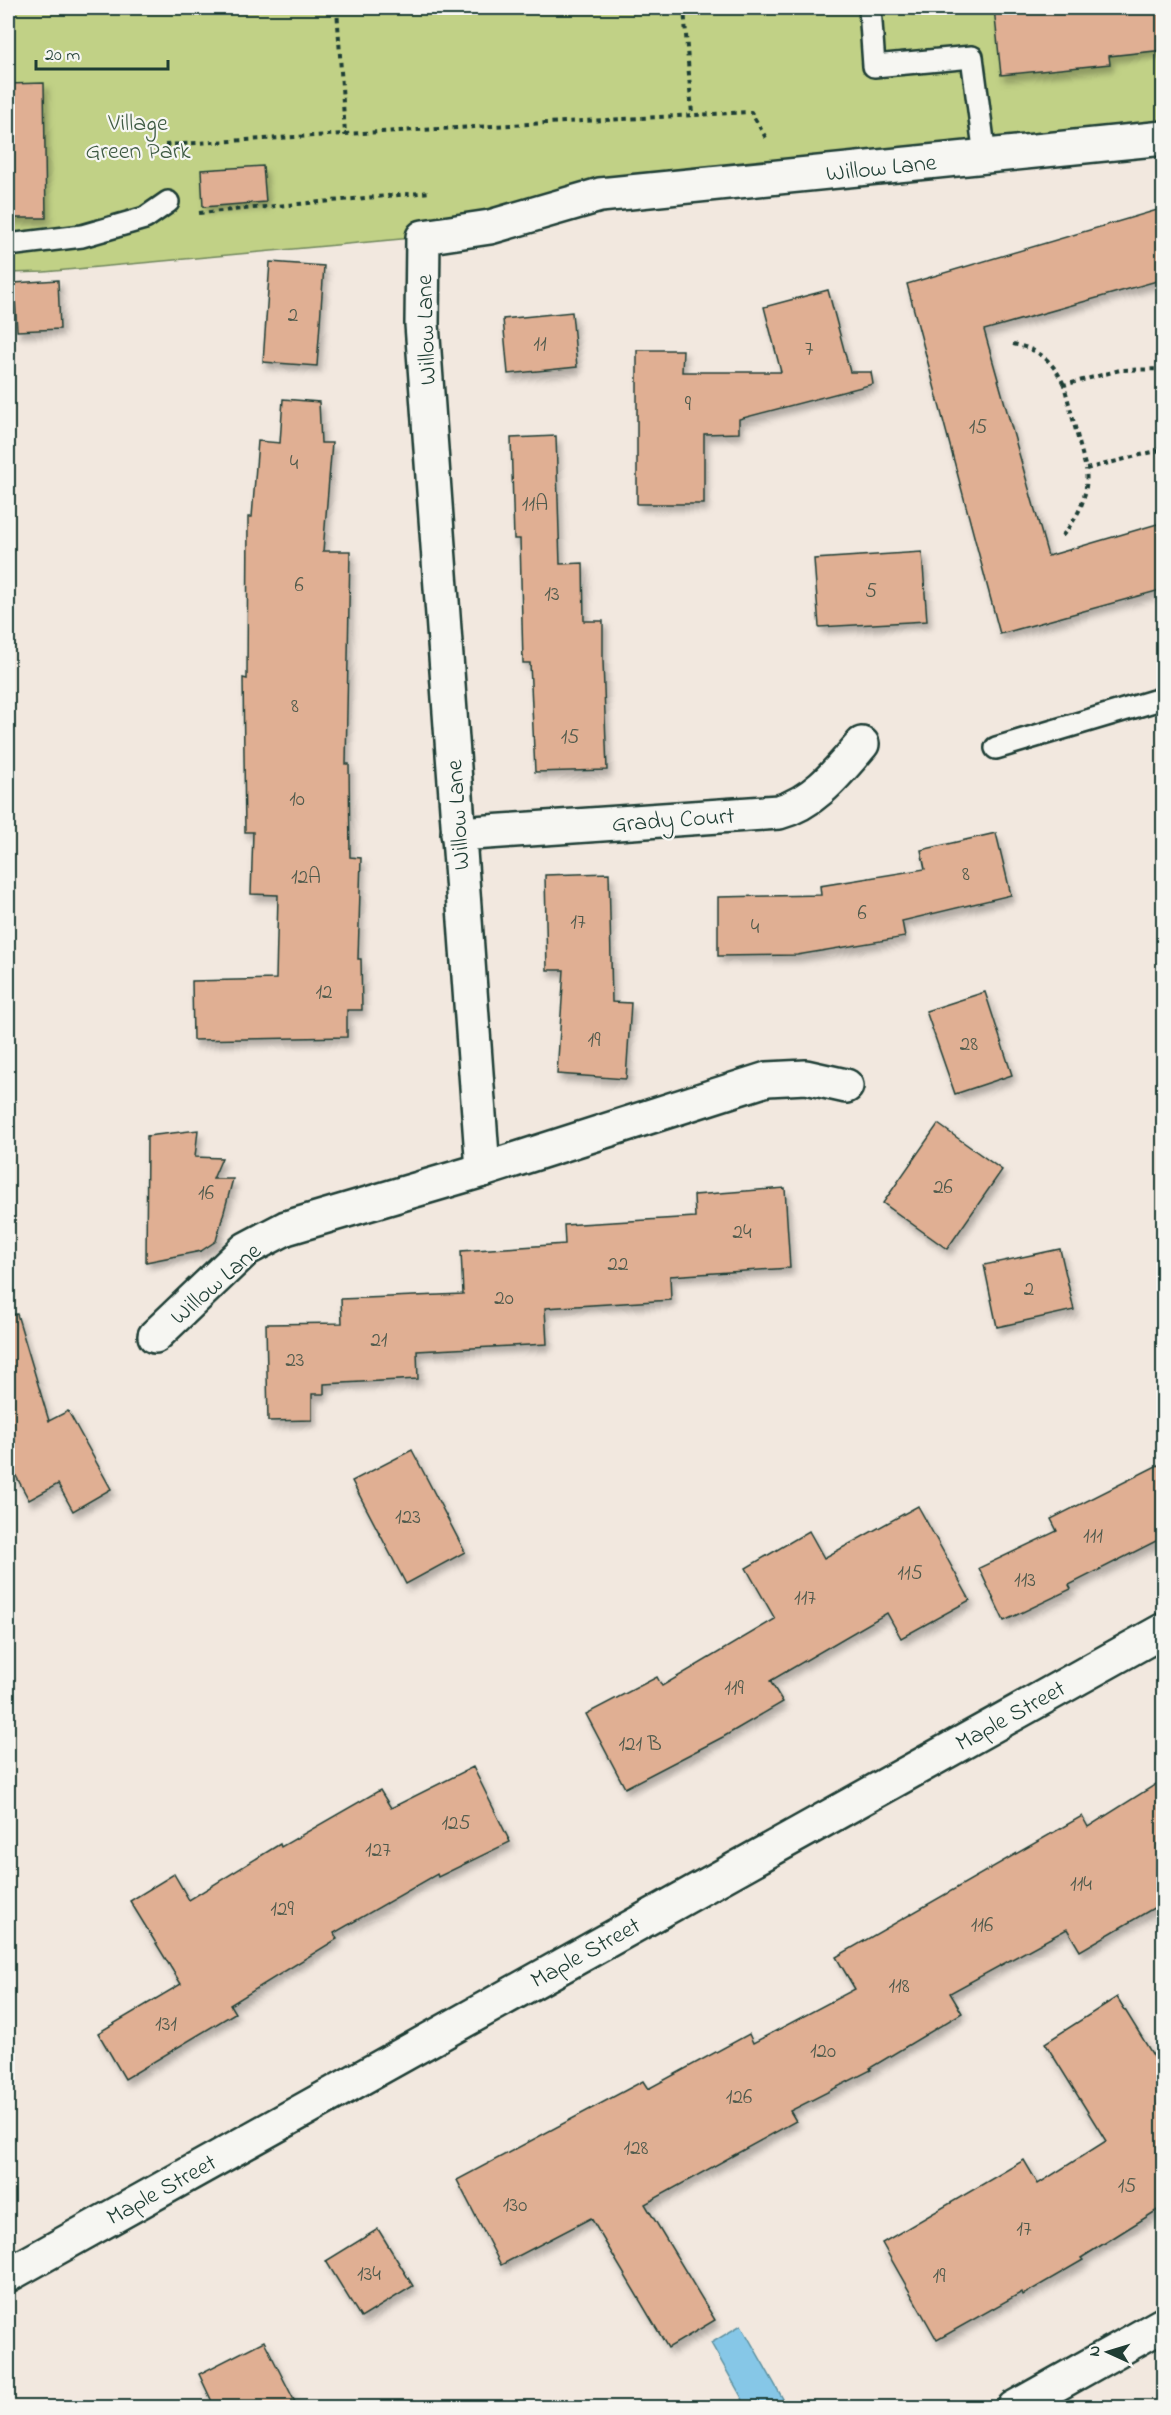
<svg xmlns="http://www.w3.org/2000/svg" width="1171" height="2415" viewBox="0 0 1171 2415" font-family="'Indie Flower',sans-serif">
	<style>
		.green { fill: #c1d186; stroke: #70875d; stroke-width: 1.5 }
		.water { fill: #86c7e7; stroke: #5d909f; stroke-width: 1.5 }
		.building { fill: #e0af93; stroke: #1f3d34; stroke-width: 1.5; filter: url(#shadow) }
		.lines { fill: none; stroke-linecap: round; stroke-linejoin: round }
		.lane-casing { stroke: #1f3d34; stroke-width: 26 }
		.street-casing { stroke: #1f3d34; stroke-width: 38 }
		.secondary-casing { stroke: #1f3d34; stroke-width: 38 }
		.path { stroke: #1f3d34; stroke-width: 4; stroke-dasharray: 4.5 4.5; stroke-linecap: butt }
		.lane { stroke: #f6f6f2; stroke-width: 21 }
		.street { stroke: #f6f6f2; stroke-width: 33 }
		.secondary { stroke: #f6f6f2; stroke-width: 33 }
		.labels { text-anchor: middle; stroke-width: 4.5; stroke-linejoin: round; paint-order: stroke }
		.number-label { font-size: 21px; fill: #4f5a4c }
		.park-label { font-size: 24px; fill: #3f5b44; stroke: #f6f6f2 }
		.street-label { font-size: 24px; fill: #1f3d34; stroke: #f6f6f2 }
	</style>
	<defs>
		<filter id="shadow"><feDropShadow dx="3.5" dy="6" stdDeviation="3" flood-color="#0004"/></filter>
	</defs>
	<rect width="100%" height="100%" fill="#f2e8df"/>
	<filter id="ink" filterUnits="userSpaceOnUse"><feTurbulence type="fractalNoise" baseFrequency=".0167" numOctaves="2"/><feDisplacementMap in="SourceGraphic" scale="12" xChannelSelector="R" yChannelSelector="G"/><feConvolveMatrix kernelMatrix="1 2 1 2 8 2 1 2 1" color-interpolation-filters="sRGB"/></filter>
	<g filter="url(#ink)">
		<!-- green -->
		<path class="green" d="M 8,8 L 1163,8 L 1163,138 L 865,168 L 423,237 L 44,272 L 8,273 Z"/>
		<!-- water -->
		<path class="water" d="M 741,2325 L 787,2406 L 747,2407 L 711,2343 Z"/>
		<!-- building -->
		<g class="building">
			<path d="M 994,8 L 1164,8 L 1164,50 L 1109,56 L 1110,64 L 1001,75 Z"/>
			<path d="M 44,83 L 46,218 L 8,218 L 8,84 Z"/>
			<path d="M 263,166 L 266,202 L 203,207 L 201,170 Z"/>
			<path d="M 1164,208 L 1164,279 L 984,330 L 1048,556 L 1164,522 L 1164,589 L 1000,634 L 907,284 Z"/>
			<path d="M 270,262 L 324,266 L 317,366 L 263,362 Z"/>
			<path d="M 58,280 L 60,329 L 17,331 L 14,283 Z"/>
			<path d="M 828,290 L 850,372 L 871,372 L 873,384 L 739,419 L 739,433 L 704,434 L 704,504 L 637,504 L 637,350 L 683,350 L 682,372 L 781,372 L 764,307 Z"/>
			<path d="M 572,312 L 577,367 L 508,374 L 503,319 Z"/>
			<path d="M 283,399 L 319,402 L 321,443 L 332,443 L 323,551 L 350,551 L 346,764 L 349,764 L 350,857 L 361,858 L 358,959 L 361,959 L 362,1010 L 347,1010 L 347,1037 L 193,1040 L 192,981 L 276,979 L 278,895 L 251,894 L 253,832 L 245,832 L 243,678 L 247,679 L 248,517 L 252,517 L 258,441 L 280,443 Z"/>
			<path d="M 556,436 L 560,564 L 583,563 L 584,621 L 603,621 L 603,661 L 607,770 L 535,772 L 530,663 L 523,663 L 520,539 L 514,539 L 511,438 Z"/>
			<path d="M 922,552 L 927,621 L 819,627 L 814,559 Z"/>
			<path d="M 996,833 L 1011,895 L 902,921 L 905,937 L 797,955 L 718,956 L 718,897 L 821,895 L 820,886 L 925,869 L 921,850 Z"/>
			<path d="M 609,873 L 612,1002 L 631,1003 L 626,1079 L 557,1074 L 564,970 L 547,970 L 545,875 Z"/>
			<path d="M 985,992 L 1012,1075 L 955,1094 L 926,1011 Z"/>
			<path d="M 938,1124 L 1002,1170 L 947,1249 L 883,1203 Z"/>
			<path d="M 198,1130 L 195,1157 L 222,1158 L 213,1179 L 233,1179 L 216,1241 L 201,1251 L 146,1262 L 147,1136 Z"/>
			<path d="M 785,1188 L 790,1268 L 670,1276 L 671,1300 L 545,1308 L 547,1344 L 417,1351 L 418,1379 L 324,1384 L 324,1394 L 312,1394 L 312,1420 L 268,1421 L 266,1324 L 342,1323 L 341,1299 L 463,1294 L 461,1251 L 565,1244 L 564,1225 L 695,1217 L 694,1195 Z"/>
			<path d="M 1060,1249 L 1074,1310 L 997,1327 L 984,1265 Z"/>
			<path d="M 17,1314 L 49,1421 L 68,1411 L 111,1489 L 73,1511 L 58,1484 L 29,1500 L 8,1461 L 8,1315 Z"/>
			<path d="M 412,1450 L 465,1552 L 406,1584 L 352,1481 Z"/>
			<path d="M 1164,1462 L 1164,1537 L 1069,1585 L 1071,1589 L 1004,1621 L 979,1568 L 1057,1531 L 1051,1519 Z"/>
			<path d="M 918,1506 L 970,1600 L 901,1638 L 887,1613 L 770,1681 L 783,1702 L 723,1737 L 625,1788 L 586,1714 L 657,1677 L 662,1686 L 775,1619 L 746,1568 L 809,1531 L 824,1558 Z"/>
			<path d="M 473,1767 L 510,1842 L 438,1877 L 437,1874 L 334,1933 L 337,1939 L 230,2005 L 235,2013 L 125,2079 L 98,2033 L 181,1984 L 130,1901 L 174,1874 L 189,1900 L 280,1844 L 281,1847 L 380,1790 L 391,1808 Z"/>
			<path d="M 1164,1779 L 1164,1902 L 1080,1951 L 1067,1929 L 950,1993 L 962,2013 L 870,2068 L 871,2070 L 790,2111 L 796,2121 L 645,2204 L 715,2320 L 668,2348 L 591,2218 L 501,2265 L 457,2180 L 643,2081 L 648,2089 L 749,2034 L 753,2043 L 855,1989 L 836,1957 L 1082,1816 L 1088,1827 Z"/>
			<path d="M 1117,1997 L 1164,2073 L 1164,2206 L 1081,2258 L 1083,2260 L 1023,2295 L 1022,2292 L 937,2340 L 882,2243 L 1024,2160 L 1038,2184 L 1106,2141 L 1045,2043 Z"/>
			<path d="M 378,2229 L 413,2286 L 361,2318 L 326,2261 Z"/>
			<path d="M 264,2341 L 298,2408 L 215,2408 L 199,2374 Z"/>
		</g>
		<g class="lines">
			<defs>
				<g id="lane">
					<path d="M 870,8 L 874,66 L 972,57 L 985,156"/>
					<path d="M 8,245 L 82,236 L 145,218 L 168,202"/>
					<path d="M 996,748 L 1164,698"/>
				</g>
				<g id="street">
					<path d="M 458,834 L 779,812 C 815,802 838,772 862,744"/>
					<path d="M 483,1170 L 422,324 L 423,237 L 490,227 L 600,195 L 1164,138"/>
					<path d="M 155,1336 L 246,1249 L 286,1228 L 483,1170 L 767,1079 L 806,1077 L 846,1086"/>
					<path d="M 1014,2408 L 1164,2324"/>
				</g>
				<path id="secondary" d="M 8,2275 L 1164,1630"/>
			</defs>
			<!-- lane casing -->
			<use href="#lane" class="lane-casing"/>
			<!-- street casing -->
			<use href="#street" class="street-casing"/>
			<!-- secondary casing -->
			<use href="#secondary" class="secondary-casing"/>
			<!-- path -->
			<g class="path">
				<path d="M 337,8 L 345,134 L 751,112 L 766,138"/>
				<path d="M 684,8 L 692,115"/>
				<path d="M 165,145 L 345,134"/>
				<path d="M 199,213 L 431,192"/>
				<path d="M 1013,344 C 1039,349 1053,361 1064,385"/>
				<path d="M 1164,369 L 1120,370 L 1064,385 L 1086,469 L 1164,449"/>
				<path d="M 1062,536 C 1079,516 1089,495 1086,469"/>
			</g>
			<!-- lane -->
			<use href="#lane" class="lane"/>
			<!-- street -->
			<use href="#street" class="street"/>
			<!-- secondary -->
			<use href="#secondary" class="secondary"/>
		</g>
	</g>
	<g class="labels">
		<!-- number labels -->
		<g class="number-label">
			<text x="293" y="321">2</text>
			<text x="540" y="350">11</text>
			<text x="809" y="355">7</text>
			<text x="688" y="410">9</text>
			<text x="978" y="433">15</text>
			<text x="294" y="469">4</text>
			<text x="535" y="510">11A</text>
			<text x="299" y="591">6</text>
			<text x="871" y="597">5</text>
			<text x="552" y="600">13</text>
			<text x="295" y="712">8</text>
			<text x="570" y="743">15</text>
			<text x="297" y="805">10</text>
			<text x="966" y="880">8</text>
			<text x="306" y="883">12A</text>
			<text x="862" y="919">6</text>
			<text x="578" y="928">17</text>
			<text x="755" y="933">4</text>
			<text x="324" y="998">12</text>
			<text x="594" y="1046">19</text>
			<text x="969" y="1050">28</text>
			<text x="943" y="1193">26</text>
			<text x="206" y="1199">16</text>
			<text x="742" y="1238">24</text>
			<text x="618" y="1270">22</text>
			<text x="1029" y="1295">2</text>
			<text x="504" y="1304">20</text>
			<text x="379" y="1346">21</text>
			<text x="295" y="1366">23</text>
			<text x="408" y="1523">123</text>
			<text x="1093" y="1542">111</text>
			<text x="910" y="1579">115</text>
			<text x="1025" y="1586">113</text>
			<text x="805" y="1604">117</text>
			<text x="734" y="1694">119</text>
			<text x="640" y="1750">121 B</text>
			<text x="456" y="1829">125</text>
			<text x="378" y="1856">127</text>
			<text x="1081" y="1890">114</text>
			<text x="282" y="1915">129</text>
			<text x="982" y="1931">116</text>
			<text x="899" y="1992">118</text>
			<text x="166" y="2030">131</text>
			<text x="823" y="2057">120</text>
			<text x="739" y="2103">126</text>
			<text x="636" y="2154">128</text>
			<text x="1127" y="2192">15</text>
			<text x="515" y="2211">130</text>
			<text x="1024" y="2235">17</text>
			<text x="369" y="2280">134</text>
			<text x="939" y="2282">19</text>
		</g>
		<!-- park labels -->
		<g class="park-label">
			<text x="138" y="130">Village<tspan x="138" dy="28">Green Park</tspan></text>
		</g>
		<!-- street labels -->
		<g class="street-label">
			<text transform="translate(881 167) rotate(-6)" y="8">Willow Lane</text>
			<text transform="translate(425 330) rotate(-92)" y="8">Willow Lane</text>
			<text transform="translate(457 815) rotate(-94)" y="8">Willow Lane</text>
			<text transform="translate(673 819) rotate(-4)" y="8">Grady Court</text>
			<text transform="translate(215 1283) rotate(-41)" y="8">Willow Lane</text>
			<text transform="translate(1010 1715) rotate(-29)" y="8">Maple Street</text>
			<text transform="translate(585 1952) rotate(-29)" y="8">Maple Street</text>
			<text transform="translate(161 2189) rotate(-29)" y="8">Maple Street</text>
		</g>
	</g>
	<!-- margin -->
	<rect width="1171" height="2415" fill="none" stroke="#f6f6f2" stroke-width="30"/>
	<rect x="15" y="15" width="1141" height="2385" fill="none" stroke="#1f3d34" stroke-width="2" filter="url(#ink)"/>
	<!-- north arrow -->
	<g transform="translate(1108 2352) rotate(274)" stroke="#f6f6f2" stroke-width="4.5" paint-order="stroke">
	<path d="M0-4.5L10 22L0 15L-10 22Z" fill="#1f3d34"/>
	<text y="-9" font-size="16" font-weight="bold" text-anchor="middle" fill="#1f3d34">N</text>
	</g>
	<!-- scale -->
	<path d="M36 60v9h132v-9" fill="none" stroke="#1f3d34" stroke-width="3"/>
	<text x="45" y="60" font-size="18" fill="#1f3d34" stroke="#f6f6f2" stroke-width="4.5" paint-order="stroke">20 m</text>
</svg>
